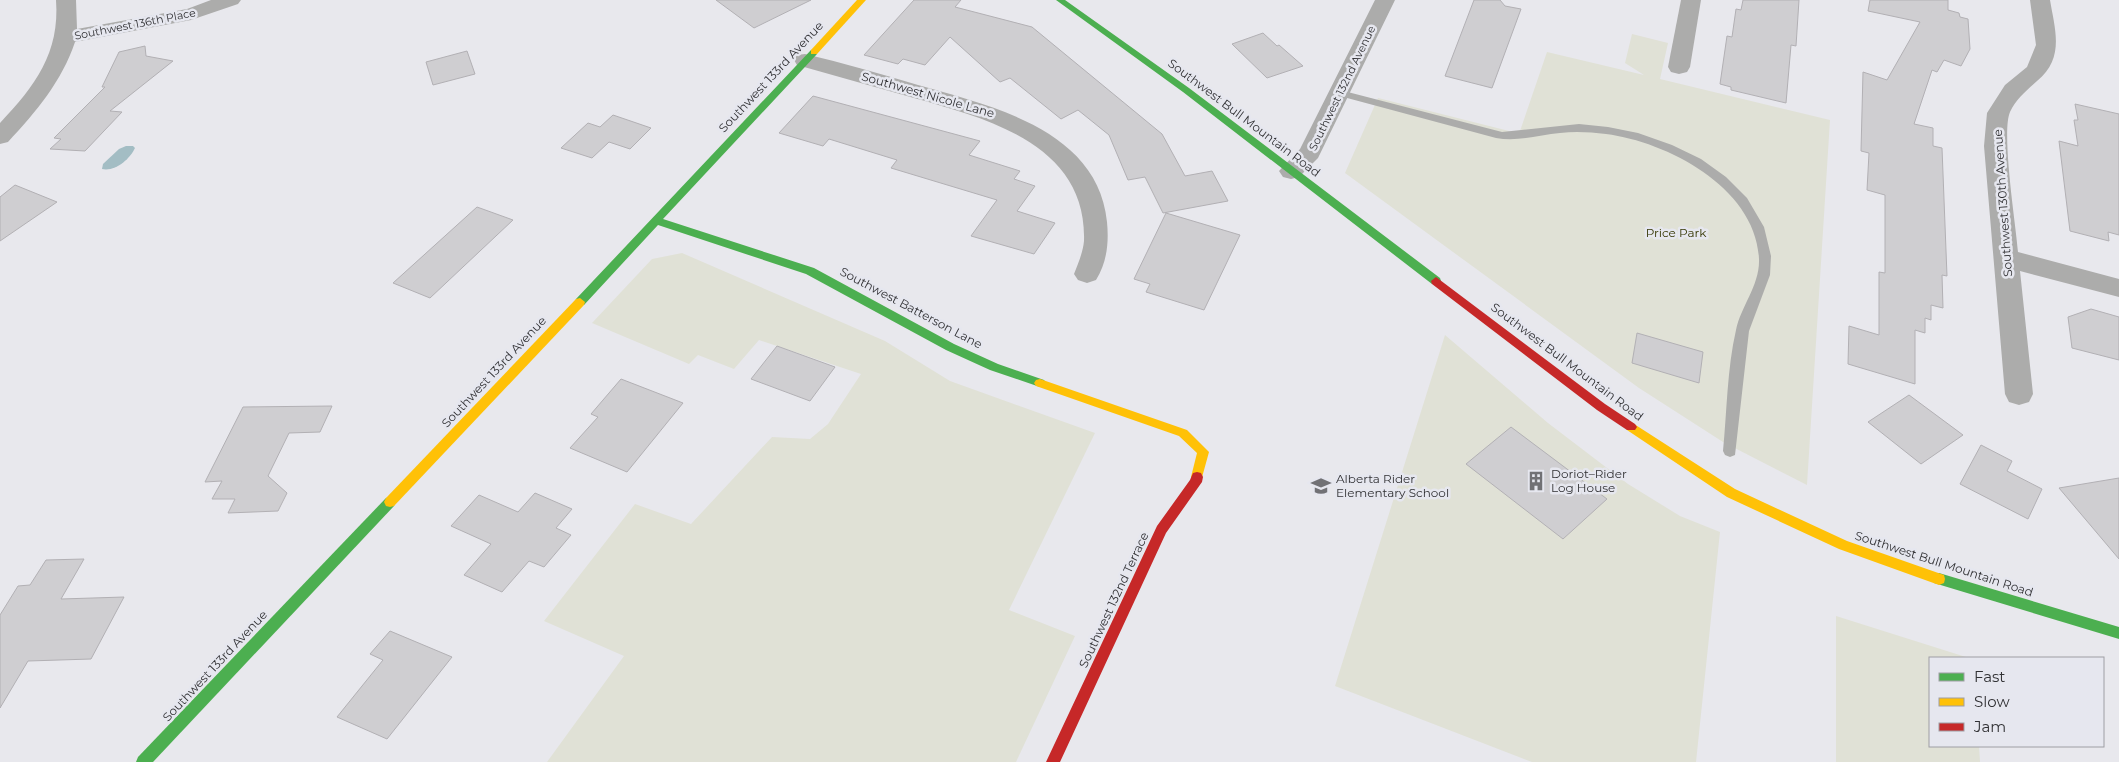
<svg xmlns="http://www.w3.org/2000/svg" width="2119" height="762" viewBox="0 0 2119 762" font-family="Montserrat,sans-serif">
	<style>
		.green { fill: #e0e1d6 }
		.water { fill: #a3bdc4 }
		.building { fill: #cfced1; stroke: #b2b0b4 }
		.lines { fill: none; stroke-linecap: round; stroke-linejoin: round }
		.lane { fill: #acacab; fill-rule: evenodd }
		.street { fill: #acacab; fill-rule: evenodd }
		.fast { fill: #4caf50; fill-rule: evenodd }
		.slow { fill: #ffc107; fill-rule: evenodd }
		.jam { fill: #c62828; fill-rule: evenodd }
		.labels { text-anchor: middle; stroke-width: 5; stroke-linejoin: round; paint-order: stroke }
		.far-street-label { font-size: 11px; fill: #313134; stroke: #e6e7ef }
		.street-label { font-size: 12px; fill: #313134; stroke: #e6e7ef }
		.park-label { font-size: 12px; fill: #343500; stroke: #e6e7ef }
		.poi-label { font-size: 12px; fill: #313134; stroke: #e6e7ef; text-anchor: start }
	</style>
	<rect width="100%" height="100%" fill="#e8e8ed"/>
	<!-- green -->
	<g class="green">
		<path d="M 1632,34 L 1668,43 L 1660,79 L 1830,120 L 1807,485 L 1723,442 L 1639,388 L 1345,173 L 1378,98 L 1513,132 L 1520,131 L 1547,52 L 1644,75 L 1625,63 Z"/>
		<path d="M 682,253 L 885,341 L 950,381 L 1095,433 L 1009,610 L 1075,636 L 1016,762 L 547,762 L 624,656 L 544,621 L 635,504 L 691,524 L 772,437 L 810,439 L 828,424 L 861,374 L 759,340 L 734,369 L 698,355 L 689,364 L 592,323 L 652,259 Z"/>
		<path d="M 1445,335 L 1548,423 L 1628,484 L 1680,516 L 1720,532 L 1696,762 L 1532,762 L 1335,686 Z"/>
		<path d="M 1836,616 L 1969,658 L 1930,658 L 1930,746 L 1979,746 L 1980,762 L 1836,762 Z"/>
	</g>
	<!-- water -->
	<path class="water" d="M 126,146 L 133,146 L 135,148 C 130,159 115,172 102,169 L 103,164 L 119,149 Z"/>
	<!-- building -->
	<g class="building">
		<path d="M 716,0 L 811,0 L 754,28 Z"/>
		<path d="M 914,0 L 961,0 L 955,7 L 1032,27 L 1162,134 L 1185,176 L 1212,171 L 1228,201 L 1163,213 L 1145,177 L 1128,180 L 1109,135 L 1078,110 L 1061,119 L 1010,78 L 1000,82 L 950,37 L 925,65 L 903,59 L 898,64 L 864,55 Z"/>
		<path d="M 1474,0 L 1500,0 L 1505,6 L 1521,9 L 1492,88 L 1445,76 Z"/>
		<path d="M 1743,0 L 1799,0 L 1796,46 L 1791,45 L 1786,103 L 1731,90 L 1731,87 L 1720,84 L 1727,36 L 1732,37 L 1736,9 L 1741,10 Z"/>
		<path d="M 1870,0 L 1948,0 L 1948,10 L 1959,13 L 1960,17 L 1968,19 L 1970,49 L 1961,66 L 1944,60 L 1937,72 L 1932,70 L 1914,124 L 1933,128 L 1933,146 L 1942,148 L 1947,276 L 1942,275 L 1943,308 L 1931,305 L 1931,320 L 1925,318 L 1925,333 L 1915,330 L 1915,384 L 1848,364 L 1849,326 L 1879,335 L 1879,272 L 1885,273 L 1885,195 L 1867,190 L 1869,153 L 1861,151 L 1863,72 L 1887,80 L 1920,22 L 1868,11 Z"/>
		<path d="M 1263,33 L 1277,46 L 1279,45 L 1303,66 L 1267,78 L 1232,44 Z"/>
		<path d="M 145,46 L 146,56 L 173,61 L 110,111 L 122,112 L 85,151 L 50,149 L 61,139 L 54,138 L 105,87 L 102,87 L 119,52 Z"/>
		<path d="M 467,51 L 475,74 L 433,85 L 426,62 Z"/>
		<path d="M 813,96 L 980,141 L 969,155 L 1020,171 L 1014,179 L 1035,186 L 1017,211 L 1055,223 L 1034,254 L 971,236 L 997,200 L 891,168 L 897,160 L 829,139 L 823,146 L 779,133 Z"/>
		<path d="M 2075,104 L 2119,114 L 2119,235 L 2108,232 L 2109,241 L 2070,231 L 2059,141 L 2078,146 L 2074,120 L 2078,120 Z"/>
		<path d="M 613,115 L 651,128 L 630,149 L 609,142 L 592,158 L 561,148 L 588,123 L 600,127 Z"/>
		<path d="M 15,185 L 57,202 L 0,241 L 0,197 Z"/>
		<path d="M 477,207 L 513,220 L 430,298 L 393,283 Z"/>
		<path d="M 1166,213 L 1240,235 L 1204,310 L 1146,292 L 1150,284 L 1134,279 Z"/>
		<path d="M 2091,309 L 2119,317 L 2119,360 L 2072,348 L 2068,317 Z"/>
		<path d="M 1637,333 L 1703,352 L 1699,383 L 1632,363 Z"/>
		<path d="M 777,346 L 835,367 L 810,401 L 751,379 Z"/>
		<path d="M 621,379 L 683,403 L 627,472 L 570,448 L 598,417 L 591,414 Z"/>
		<path d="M 1909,395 L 1963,435 L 1921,464 L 1868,422 Z"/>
		<path d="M 332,406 L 320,432 L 289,433 L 268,476 L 287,493 L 278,511 L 228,513 L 235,499 L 212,499 L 222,481 L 205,482 L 243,407 Z"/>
		<path d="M 1511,427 L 1607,499 L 1563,539 L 1466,464 Z"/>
		<path d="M 1981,445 L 2012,461 L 2007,471 L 2042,489 L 2028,519 L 1960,484 Z"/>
		<path d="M 2119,478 L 2119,559 L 2059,488 Z"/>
		<path d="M 535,493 L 572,509 L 556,528 L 571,535 L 544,567 L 529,561 L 502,592 L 464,575 L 491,544 L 451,526 L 479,495 L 518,512 Z"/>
		<path d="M 84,559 L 61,599 L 124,597 L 91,659 L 28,661 L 0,708 L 0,615 L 18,586 L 30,585 L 46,560 Z"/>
		<path d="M 390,631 L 452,657 L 387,739 L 337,717 L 383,660 L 370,654 Z"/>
	</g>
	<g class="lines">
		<!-- lane -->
		<path class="lane" d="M 1340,90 L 1502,132 L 1579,124 L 1608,127 L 1638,133 L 1672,145 L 1701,159 L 1726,177 L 1747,198 L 1764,227 L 1771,256 L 1770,275 L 1749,331 L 1735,455 L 1730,457 L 1725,455 L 1723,451 C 1727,411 1727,369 1736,330 C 1741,306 1760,285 1759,259 C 1756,188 1668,142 1606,134 C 1590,132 1575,131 1560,133 C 1539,135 1518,142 1496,138 L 1336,95 L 1336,91 Z"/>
		<!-- street -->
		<g class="street">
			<path d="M 56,0 L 76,0 L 77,29 L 187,9 L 211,0 L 241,0 L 238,4 L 191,20 L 75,42 C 62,81 36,112 8,142 L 0,144 L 0,123 C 35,86 60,53 56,0 Z"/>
			<path d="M 1375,0 L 1395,0 L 1318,158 L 1299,177 L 1291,179 L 1283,177 L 1279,171 L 1300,149 Z"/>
			<path d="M 1681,0 L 1701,0 L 1690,67 L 1687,72 L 1679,74 L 1671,72 L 1668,67 Z"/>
			<path d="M 2030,0 L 2050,0 C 2055,30 2065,58 2037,81 C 2027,90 2016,99 2010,112 C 2001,133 2016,225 2018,252 L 2119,279 L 2119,297 L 2020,271 L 2033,394 L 2029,402 L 2019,405 L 2009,402 L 2005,394 L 1984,146 L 1987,113 L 2005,85 L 2027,67 L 2036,45 Z"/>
			<path d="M 805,54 C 843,63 881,74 918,85 C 992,106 1098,130 1107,222 C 1109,243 1107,262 1096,280 L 1087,283 L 1078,280 L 1074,274 C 1078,264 1083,252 1084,241 C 1087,145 989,119 914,98 C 875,87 836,76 797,65 L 794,60 L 797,55 Z"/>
		</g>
		<!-- fast -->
		<g class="fast">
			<path d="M 1056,0 L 1065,0 L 1189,88 L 1440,278 L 1441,281 L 1440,284 L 1432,284 L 1183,92 Z"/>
			<path d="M 814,49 L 817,50 L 817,54 L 663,219 L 814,268 L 954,344 L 998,364 L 1044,380 L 1046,383 L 1044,386 L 1040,387 L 990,370 L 946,350 L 806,274 L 658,225 L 584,305 L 576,305 L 575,302 L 576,299 L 811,50 Z"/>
			<path d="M 390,497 L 394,498 L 396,502 L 394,506 L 153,762 L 136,762 L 138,757 L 386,498 Z"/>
			<path d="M 1939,573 L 2119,627 L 2119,639 L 1934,583 L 1933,579 L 1934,575 Z"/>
		</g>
		<!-- slow -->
		<g class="slow">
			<path d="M 857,0 L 866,0 L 817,54 L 811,54 L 811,50 Z"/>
			<path d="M 580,298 L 585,302 L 584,305 L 394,506 L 390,507 L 386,506 L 384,502 L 386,498 L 576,299 Z"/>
			<path d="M 1040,379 L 1187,430 L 1209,452 L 1201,481 L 1197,482 L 1193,481 L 1191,477 L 1197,453 L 1179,436 L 1036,386 L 1034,383 L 1036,380 Z"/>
			<path d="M 1631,422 L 1735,489 L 1847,541 L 1944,575 L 1945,579 L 1944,583 L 1939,585 L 1839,549 L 1727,497 L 1627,430 L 1625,427 L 1627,424 Z"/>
		</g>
		<!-- jam -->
		<g class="jam">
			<path d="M 1436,277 L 1605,404 L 1635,424 L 1637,427 L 1635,430 L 1627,430 L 1597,410 L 1432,284 L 1431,281 Z"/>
			<path d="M 1197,472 L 1201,473 L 1203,477 L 1202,482 L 1166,533 L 1060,762 L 1046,762 L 1157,526 L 1190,480 L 1193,473 Z"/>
		</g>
	</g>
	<!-- icons -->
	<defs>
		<symbol id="building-bare" viewBox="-9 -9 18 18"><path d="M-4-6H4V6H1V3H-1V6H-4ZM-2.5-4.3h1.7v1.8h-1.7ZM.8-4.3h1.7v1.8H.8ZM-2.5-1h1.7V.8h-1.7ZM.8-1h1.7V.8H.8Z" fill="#717175" stroke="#e6e7ef" stroke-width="2.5" paint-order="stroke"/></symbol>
		<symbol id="school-bare" viewBox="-9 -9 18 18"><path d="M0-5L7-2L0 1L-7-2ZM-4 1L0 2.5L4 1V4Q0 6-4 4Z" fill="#717175" stroke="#e6e7ef" stroke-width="2.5" paint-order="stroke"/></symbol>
	</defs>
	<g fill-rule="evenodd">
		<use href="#building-bare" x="1522" y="467" width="28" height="28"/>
		<use href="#school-bare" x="1307" y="472" width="28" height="28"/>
	</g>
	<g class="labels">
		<!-- far-street labels -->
		<g class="far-street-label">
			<text transform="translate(135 24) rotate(-11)" y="4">Southwest 136th Place</text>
			<text transform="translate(1342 88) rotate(-64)" y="4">Southwest 132nd Avenue</text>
		</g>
		<!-- street labels -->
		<g class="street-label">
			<text transform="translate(771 77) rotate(-47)" y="4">Southwest 133rd Avenue</text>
			<text transform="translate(928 95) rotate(16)" y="4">Southwest Nicole Lane</text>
			<text transform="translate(1244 118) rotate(37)" y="4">Southwest Bull Mountain Road</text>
			<text transform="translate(2003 203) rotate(-94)" y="4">Southwest 130th Avenue</text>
			<text transform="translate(911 308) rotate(28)" y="4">Southwest Batterson Lane</text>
			<text transform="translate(1567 362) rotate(37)" y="4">Southwest Bull Mountain Road</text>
			<text transform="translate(494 372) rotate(-47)" y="4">Southwest 133rd Avenue</text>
			<text transform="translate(1944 564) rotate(18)" y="4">Southwest Bull Mountain Road</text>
			<text transform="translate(1114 600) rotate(-65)" y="4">Southwest 132nd Terrace</text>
			<text transform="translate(215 666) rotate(-47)" y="4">Southwest 133rd Avenue</text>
		</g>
		<!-- park labels -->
		<g class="park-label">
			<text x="1676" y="237">Price Park</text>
		</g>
		<!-- poi labels -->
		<g class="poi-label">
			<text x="1551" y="478">Doriot–Rider<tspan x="1551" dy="14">Log House</tspan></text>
			<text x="1336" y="483">Alberta Rider<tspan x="1336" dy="14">Elementary School</tspan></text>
		</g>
	</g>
	<!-- legend -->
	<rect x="1929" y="657" width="175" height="90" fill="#e6e7ef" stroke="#9e9ea4"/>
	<rect x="1939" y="673" width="25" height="8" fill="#4caf50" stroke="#9e9ea4"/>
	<text x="1974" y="682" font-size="15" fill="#313134">Fast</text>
	<rect x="1939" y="698" width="25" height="8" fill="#ffc107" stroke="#9e9ea4"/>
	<text x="1974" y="707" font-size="15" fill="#313134">Slow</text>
	<rect x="1939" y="723" width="25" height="8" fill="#c62828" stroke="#9e9ea4"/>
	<text x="1974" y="732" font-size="15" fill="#313134">Jam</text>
</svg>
